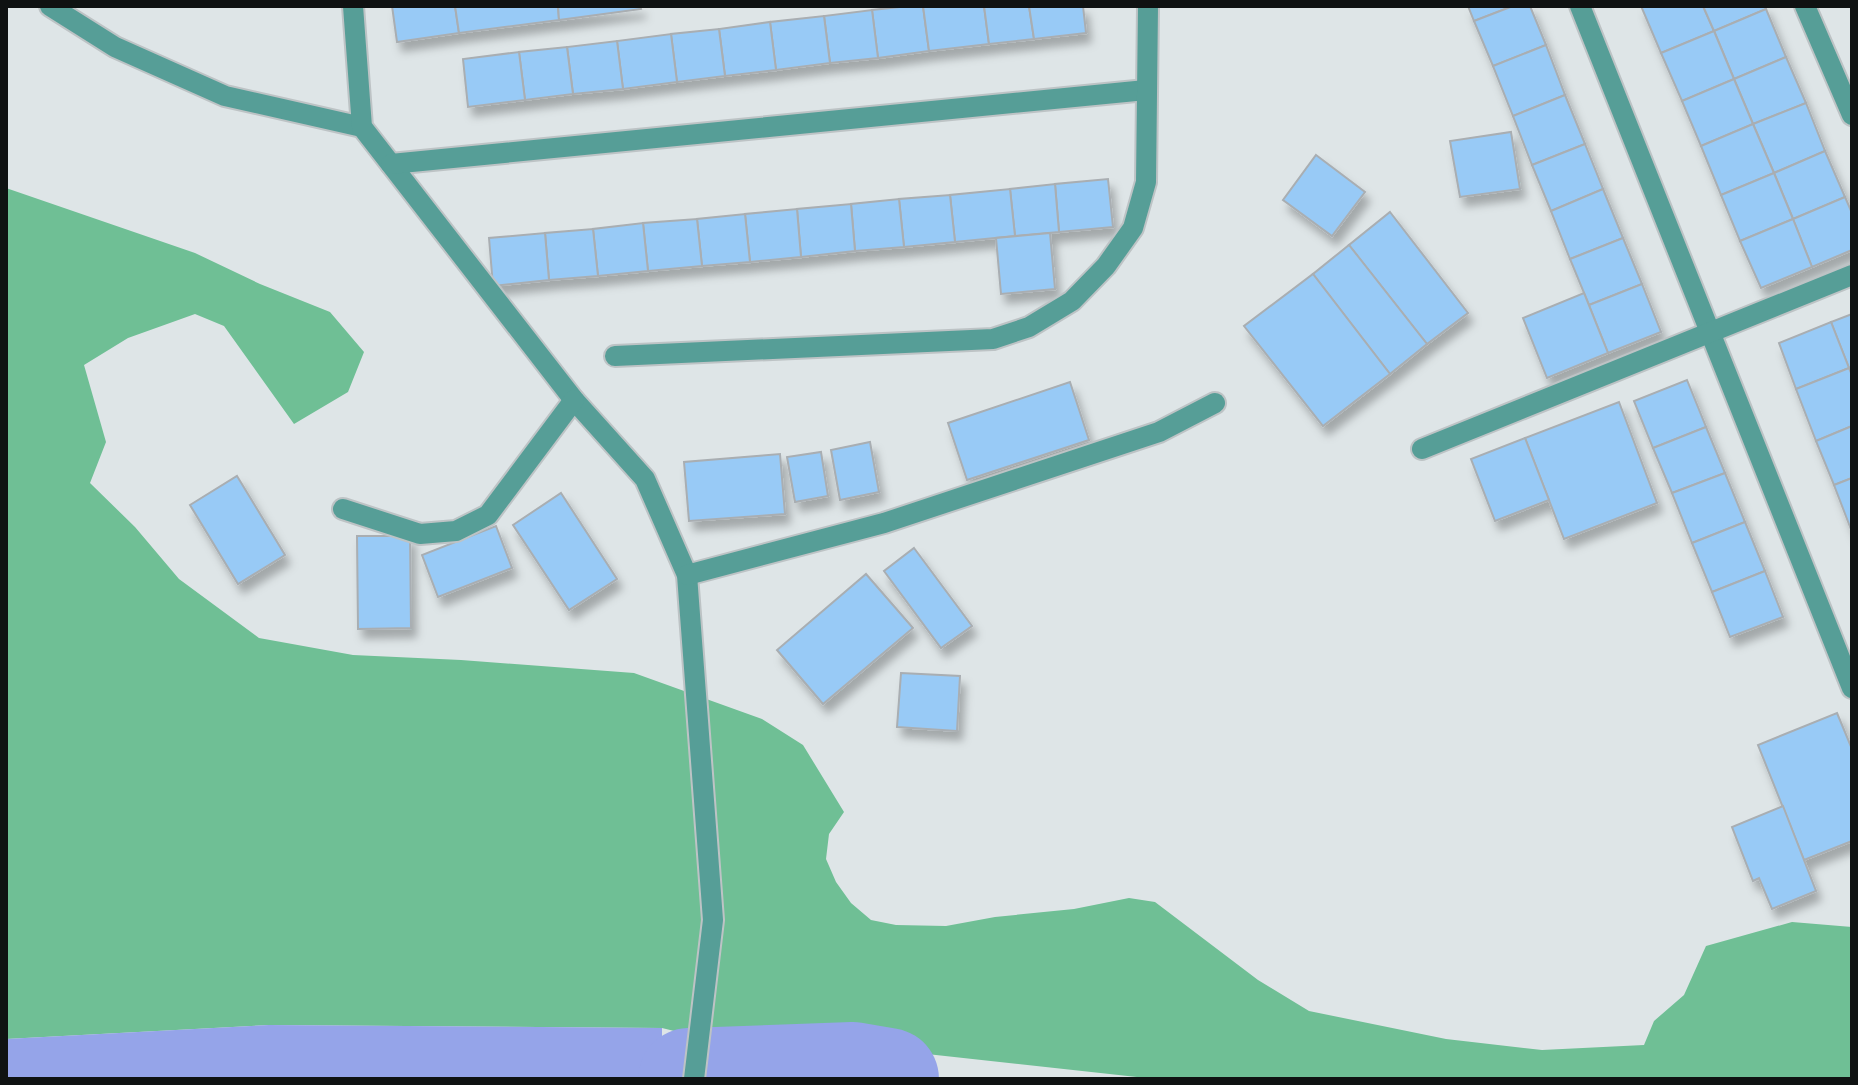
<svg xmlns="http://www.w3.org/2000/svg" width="1858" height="1085" viewBox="0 0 1858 1085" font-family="'Alegreya Sans',sans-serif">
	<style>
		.forest { fill: #6fbf95 }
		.water { fill: #95a4e9 }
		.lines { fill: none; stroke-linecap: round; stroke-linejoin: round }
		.river { stroke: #95a4e9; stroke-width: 102 }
		.building { fill: #98caf6; stroke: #a9aeb2; stroke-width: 2; filter: url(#shadow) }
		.street-casing { stroke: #bdc3c5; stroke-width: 24 }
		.street { stroke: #569e97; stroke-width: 20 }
	</style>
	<defs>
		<filter id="shadow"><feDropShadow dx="5" dy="9" stdDeviation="4" flood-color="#0004"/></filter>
	</defs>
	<rect width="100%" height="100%" fill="#dee5e7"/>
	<!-- forest -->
	<path class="forest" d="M 6,188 L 195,253 L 260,284 L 330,312 L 364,352 L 348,392 L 294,424 L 224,326 L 195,314 L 128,338 L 84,365 L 106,442 L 90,483 L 135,527 L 179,579 L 259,638 L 353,655 L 461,660 L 634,673 L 762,719 L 803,745 L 844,812 L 829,834 L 826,859 L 836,882 L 851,903 L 871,920 L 896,925 L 946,926 L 995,917 L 1074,909 L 1129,898 L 1155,902 L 1258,980 L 1309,1011 L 1446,1039 L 1542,1050 L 1644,1045 L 1654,1021 L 1684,995 L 1706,946 L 1792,922 L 1852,927 L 1852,1079 L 1155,1079 L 854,1046 L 731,1045 L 662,1028 L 269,1025 L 6,1039 Z"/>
	<!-- water -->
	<path class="water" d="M 269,1025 L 662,1028 L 662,1079 L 6,1079 L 6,1039 Z"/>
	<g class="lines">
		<!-- river -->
		<path class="river" d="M 689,1079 L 853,1073 L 888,1079"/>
	</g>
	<!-- building -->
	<g class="building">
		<path d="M 392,6 L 455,6 L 459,33 L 397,42 Z"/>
		<path d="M 455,6 L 558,6 L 559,20 L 459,33 Z"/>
		<path d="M 558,6 L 640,6 L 641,9 L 559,20 Z"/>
		<path d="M 909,6 L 923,6 L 929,51 L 878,58 L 872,10 Z"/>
		<path d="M 923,6 L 984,6 L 989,44 L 929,51 Z"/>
		<path d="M 984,6 L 1029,6 L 1034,39 L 989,44 Z"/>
		<path d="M 1029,6 L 1083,6 L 1086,33 L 1034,39 Z"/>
		<path d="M 1468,6 L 1513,6 L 1474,21 Z"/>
		<path d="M 1513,6 L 1530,6 L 1546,45 L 1493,66 L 1474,21 Z"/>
		<path d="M 1641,6 L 1703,6 L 1714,31 L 1661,53 Z"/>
		<path d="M 1703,6 L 1765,6 L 1766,9 L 1714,31 Z"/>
		<path d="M 1766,9 L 1786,57 L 1734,79 L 1714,31 Z"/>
		<path d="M 872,10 L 878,58 L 830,63 L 824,16 Z"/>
		<path d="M 824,16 L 830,63 L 776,70 L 770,22 Z"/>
		<path d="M 770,22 L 776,70 L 725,76 L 719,29 Z"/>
		<path d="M 719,29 L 725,76 L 677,82 L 671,34 Z"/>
		<path d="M 1714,31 L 1734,79 L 1682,101 L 1661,53 Z"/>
		<path d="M 671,34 L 677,82 L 623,89 L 617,41 Z"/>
		<path d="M 617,41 L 623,89 L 573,94 L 567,47 Z"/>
		<path d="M 1546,45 L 1565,95 L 1513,116 L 1493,66 Z"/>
		<path d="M 567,47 L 573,94 L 525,100 L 519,52 Z"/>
		<path d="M 519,52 L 525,100 L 468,107 L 463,59 Z"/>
		<path d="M 1786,57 L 1806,103 L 1753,124 L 1734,79 Z"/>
		<path d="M 1734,79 L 1753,124 L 1701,146 L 1682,101 Z"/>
		<path d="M 1565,95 L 1585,144 L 1532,165 L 1513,116 Z"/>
		<path d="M 1806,103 L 1825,151 L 1774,173 L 1753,124 Z"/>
		<path d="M 1753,124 L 1774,173 L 1721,195 L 1701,146 Z"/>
		<path d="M 1511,132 L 1520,189 L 1460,197 L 1450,141 Z"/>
		<path d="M 1585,144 L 1603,189 L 1551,211 L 1532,165 Z"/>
		<path d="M 1825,151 L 1845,197 L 1793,219 L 1774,173 Z"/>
		<path d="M 1316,155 L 1365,192 L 1332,236 L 1283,200 Z"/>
		<path d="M 1774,173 L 1793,219 L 1740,241 L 1721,195 Z"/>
		<path d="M 1108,179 L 1113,227 L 1059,232 L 1055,184 Z"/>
		<path d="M 1055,184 L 1059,232 L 1015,236 L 1010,189 Z"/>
		<path d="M 1010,189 L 1015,236 L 955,242 L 950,195 Z"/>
		<path d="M 1603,189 L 1623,238 L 1570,259 L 1551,211 Z"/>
		<path d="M 950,195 L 955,242 L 904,247 L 899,199 Z"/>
		<path d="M 1845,197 L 1852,213 L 1852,250 L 1812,267 L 1793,219 Z"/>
		<path d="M 899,199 L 904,247 L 855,251 L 851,204 Z"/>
		<path d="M 851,204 L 855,251 L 801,257 L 797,209 Z"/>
		<path d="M 797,209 L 801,257 L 750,262 L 745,214 Z"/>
		<path d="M 1390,212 L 1468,313 L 1427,344 L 1349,245 Z"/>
		<path d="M 745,214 L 750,262 L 702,266 L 697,219 Z"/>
		<path d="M 697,219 L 702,266 L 648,271 L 643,223 Z"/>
		<path d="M 1793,219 L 1812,267 L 1761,288 L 1740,241 Z"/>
		<path d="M 643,223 L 648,271 L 598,276 L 593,229 Z"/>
		<path d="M 593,229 L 598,276 L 549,280 L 545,233 Z"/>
		<path d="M 545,233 L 549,280 L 493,286 L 489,238 Z"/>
		<path d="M 1050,233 L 1055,289 L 1001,294 L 996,238 Z"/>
		<path d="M 1623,238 L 1642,284 L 1589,305 L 1570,259 Z"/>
		<path d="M 1349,245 L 1427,344 L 1390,374 L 1313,274 Z"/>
		<path d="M 1313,274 L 1390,374 L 1323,426 L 1244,326 Z"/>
		<path d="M 1642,284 L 1661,332 L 1608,353 L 1589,305 Z"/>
		<path d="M 1584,293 L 1608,353 L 1547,378 L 1523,318 Z"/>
		<path d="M 1852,314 L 1852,367 L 1849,368 L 1831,322 Z"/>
		<path d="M 1831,322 L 1849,368 L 1796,389 L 1779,343 Z"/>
		<path d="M 1849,368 L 1852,375 L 1852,426 L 1816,441 L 1796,389 Z"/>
		<path d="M 1687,380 L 1706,427 L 1653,448 L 1634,401 Z"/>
		<path d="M 1070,382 L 1089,440 L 967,480 L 948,423 Z"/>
		<path d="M 1619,402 L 1657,503 L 1564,539 L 1525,438 Z"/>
		<path d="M 1852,426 L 1852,478 L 1834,485 L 1816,441 Z"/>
		<path d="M 1706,427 L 1725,473 L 1672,493 L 1653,448 Z"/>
		<path d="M 1525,438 L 1549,500 L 1495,521 L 1471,459 Z"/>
		<path d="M 870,442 L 879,492 L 840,500 L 831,450 Z"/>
		<path d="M 821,452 L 828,496 L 795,502 L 787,457 Z"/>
		<path d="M 780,454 L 785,514 L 689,521 L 684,462 Z"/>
		<path d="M 1725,473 L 1745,522 L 1692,543 L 1672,493 Z"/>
		<path d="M 237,476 L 285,555 L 238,584 L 190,505 Z"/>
		<path d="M 1852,478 L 1852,532 L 1834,485 Z"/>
		<path d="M 561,493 L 617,579 L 569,610 L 513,525 Z"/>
		<path d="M 1745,522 L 1765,571 L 1712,592 L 1692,543 Z"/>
		<path d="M 496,526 L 512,568 L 438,597 L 422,555 Z"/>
		<path d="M 357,536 L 410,536 L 411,628 L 358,629 Z"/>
		<path d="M 914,548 L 972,626 L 941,648 L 884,571 Z"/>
		<path d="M 1765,571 L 1783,617 L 1730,637 L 1712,592 Z"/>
		<path d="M 866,574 L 913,628 L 823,704 L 777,650 Z"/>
		<path d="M 901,673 L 960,676 L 957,731 L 897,727 Z"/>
		<path d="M 1837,713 L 1852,749 L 1852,841 L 1804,860 L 1758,745 Z"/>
		<path d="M 1783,806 L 1816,891 L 1772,909 L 1759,878 L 1753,881 L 1732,827 Z"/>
	</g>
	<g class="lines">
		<defs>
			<g id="street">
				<path d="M 50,6 L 115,47 L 225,96 L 362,127"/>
				<path d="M 353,6 L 362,127 L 574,400 L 645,479 L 687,575 L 713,920 L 694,1079"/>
				<path d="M 1580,6 L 1852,688"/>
				<path d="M 1805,6 L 1852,115"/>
				<path d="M 391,164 L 1146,90"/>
				<path d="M 615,356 L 993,339 L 1029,327 L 1072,301 L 1106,266 L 1133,228 L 1146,182 L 1148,6"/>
				<path d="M 1422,449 L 1852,275"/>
				<path d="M 343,509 L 420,534 L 456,531 L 488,515 L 574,400"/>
				<path d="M 687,575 L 884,523 L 1159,432 L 1215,403"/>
			</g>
		</defs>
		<!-- street casing -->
		<use href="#street" class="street-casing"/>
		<!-- street -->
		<use href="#street" class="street"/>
	</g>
	<!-- border -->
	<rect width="1858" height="1085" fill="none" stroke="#0f1212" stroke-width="16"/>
</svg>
